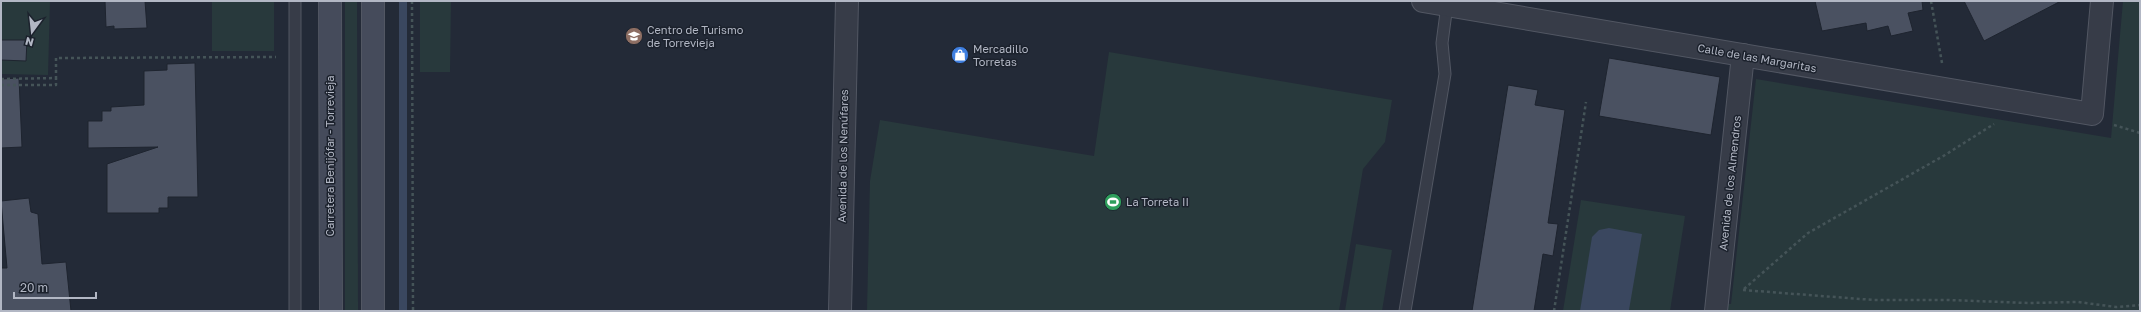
<svg xmlns="http://www.w3.org/2000/svg" width="2141" height="312" viewBox="0 0 2141 312" font-family="'Golos Text',sans-serif">
	<style>
		.green { fill: #28393c }
		.water { fill: #3a475f }
		.lines { fill: none; stroke-linecap: round; stroke-linejoin: round }
		.stream { stroke: #3a475f; stroke-width: 8 }
		.building { fill: #4a5161; stroke: #1e242f }
		.lane-casing { stroke: #525763; stroke-width: 13 }
		.street-casing { stroke: #525763; stroke-width: 24 }
		.secondary-casing { stroke: #525763; stroke-width: 24 }
		.path { stroke: #455458; stroke-width: 2.5; stroke-dasharray: 3 3; stroke-linecap: butt }
		.lane { stroke: #373c48; stroke-width: 11 }
		.street { stroke: #373c48; stroke-width: 22 }
		.secondary { stroke: #454b5b; stroke-width: 22 }
		.labels { text-anchor: middle; stroke-width: 3; stroke-linejoin: round; paint-order: stroke }
		.poi-label { font-size: 11px; fill: #b2b7c4; stroke: #1c222d; text-anchor: start }
		.street-label { font-size: 11px; fill: #b2b7c4; stroke: #1c222d }
	</style>
	<rect width="100%" height="100%" fill="#232a37"/>
	<!-- green -->
	<g class="green">
		<path d="M 1,1 L 50,1 L 48,75 L 1,74 Z"/>
		<rect x="212" y="1" width="62" height="50"/>
		<path d="M 345,1 L 357,1 L 358,311 L 345,311 Z"/>
		<path d="M 420,1 L 451,1 L 450,72 L 420,72 Z"/>
		<path d="M 2123,1 L 2140,1 L 2140,311 L 1728,311 L 1728,304 L 1731,304 L 1756,79 L 2111,138 Z"/>
		<path d="M 1109,52 L 1392,100 L 1385,142 L 1363,169 L 1339,311 L 867,311 L 870,181 L 880,120 L 1094,156 Z"/>
		<path d="M 1581,200 L 1685,216 L 1670,311 L 1563,311 Z"/>
		<path d="M 1356,244 L 1392,250 L 1382,311 L 1345,311 Z"/>
	</g>
	<!-- water -->
	<path class="water" d="M 1609,228 L 1642,234 L 1629,310 L 1580,311 L 1592,237 L 1599,230 Z"/>
	<g class="lines">
		<!-- stream -->
		<path class="stream" d="M 403,311 L 403,1"/>
	</g>
	<!-- building -->
	<g class="building">
		<path d="M 105,1 L 145,1 L 147,28 L 114,29 L 114,26 L 106,27 Z"/>
		<path d="M 1815,1 L 1922,1 L 1923,10 L 1908,13 L 1913,31 L 1891,36 L 1888,26 L 1867,31 L 1866,23 L 1822,31 Z"/>
		<path d="M 1964,1 L 2061,1 L 1984,41 Z"/>
		<path d="M 1,40 L 27,40 L 26,61 L 1,60 Z"/>
		<path d="M 1609,58 L 1720,77 L 1711,135 L 1599,116 Z"/>
		<path d="M 195,63 L 198,197 L 168,197 L 168,208 L 159,208 L 159,213 L 107,213 L 107,164 L 158,147 L 88,148 L 88,121 L 102,121 L 102,111 L 111,111 L 111,107 L 144,105 L 144,71 L 167,70 L 167,64 Z"/>
		<path d="M 19,78 L 22,147 L 1,148 L 1,79 Z"/>
		<path d="M 1508,85 L 1538,90 L 1535,105 L 1565,110 L 1548,223 L 1558,224 L 1553,256 L 1543,254 L 1534,311 L 1472,311 Z"/>
		<path d="M 29,198 L 31,212 L 38,214 L 42,264 L 66,262 L 71,311 L 1,311 L 1,268 L 7,268 L 1,201 Z"/>
	</g>
	<g class="lines">
		<defs>
			<g id="lane">
				<path d="M 295,1 L 295,311"/>
				<path d="M 1405,311 L 1443,86 L 1445,74 L 1442,43 L 1447,5"/>
			</g>
			<g id="street">
				<path d="M 1423,1 L 2092,114 L 2102,1"/>
				<path d="M 840,311 L 847,1"/>
				<path d="M 1716,311 L 1743,55"/>
			</g>
			<g id="secondary">
				<path d="M 330,1 L 331,311"/>
				<path d="M 373,1 L 373,311"/>
			</g>
		</defs>
		<!-- lane casing -->
		<use href="#lane" class="lane-casing"/>
		<!-- street casing -->
		<use href="#street" class="street-casing"/>
		<!-- secondary casing -->
		<use href="#secondary" class="secondary-casing"/>
		<!-- path -->
		<g class="path">
			<path d="M 412,1 L 413,311"/>
			<path d="M 1931,1 L 1942,63"/>
			<path d="M 1,79 L 56,78 L 56,58 L 276,57"/>
			<path d="M 1,85 L 56,85 L 56,78"/>
			<path d="M 2114,125 L 2140,133"/>
			<path d="M 1744,289 L 1808,233 L 1945,155 L 1994,124"/>
			<path d="M 1743,290 L 1874,300 L 1949,300 L 2028,303 L 2078,302 L 2116,307 L 2140,305"/>
			<path d="M 1554,311 L 1586,102"/>
		</g>
		<!-- lane -->
		<use href="#lane" class="lane"/>
		<!-- street -->
		<use href="#street" class="street"/>
		<!-- secondary -->
		<use href="#secondary" class="secondary"/>
	</g>
	<!-- icons -->
	<defs>
		<symbol id="university-disc" viewBox="-11 -11 22 22"><circle r="9.5" fill="#8d6e63" stroke="#1c222d"/><path d="M0-5L7-2L0 1L-7-2ZM-4 1L0 2.5L4 1V4Q0 6-4 4Z" fill="#fff"/></symbol>
		<symbol id="shop-disc" viewBox="-11 -11 22 22"><circle r="9.5" fill="#3f7fe0" stroke="#1c222d"/><path d="M-5-2.5h2.3a2.7 3.5 0 0 1 5.4 0H5L5.5 6h-11ZM-1.5-2.5h3a1.5 2.3 0 0 0-3 0Z" fill="#fff"/></symbol>
		<symbol id="stadium-disc" viewBox="-11 -11 22 22"><circle r="9.5" fill="#2e9e5b" stroke="#1c222d"/><path d="M0-5a6.5 5 0 1 0 0 10a6.5 5 0 1 0 0-10ZM-3.5-1.8h7v3.6h-7Z" fill="#fff"/></symbol>
	</defs>
	<g fill-rule="evenodd">
		<use href="#university-disc" x="624" y="26" width="20" height="20"/>
		<use href="#shop-disc" x="950" y="45" width="20" height="20"/>
		<use href="#stadium-disc" x="1103" y="192" width="20" height="20"/>
	</g>
	<g class="labels">
		<!-- poi labels -->
		<g class="poi-label">
			<text x="647" y="34">Centro de Turismo<tspan x="647" dy="13">de Torrevieja</tspan></text>
			<text x="973" y="53">Mercadillo<tspan x="973" dy="13">Torretas</tspan></text>
			<text x="1126" y="206">La Torreta II</text>
		</g>
		<!-- street labels -->
		<g class="street-label">
			<text transform="translate(1757 58) rotate(10)" y="4">Calle de las Margaritas</text>
			<text transform="translate(330 156) rotate(-90)" y="4">Carretera Benijófar - Torrevieja</text>
			<text transform="translate(843 156) rotate(-89)" y="4">Avenida de los Nenúfares</text>
			<text transform="translate(1730 183) rotate(-84)" y="4">Avenida de los Almendros</text>
		</g>
	</g>
	<!-- border -->
	<rect width="2141" height="312" fill="none" stroke="#b2b7c4" stroke-width="4"/>
	<!-- north arrow -->
	<g transform="translate(32 32) rotate(195)" stroke="#1c222d" stroke-width="3" paint-order="stroke">
	<path d="M0-3L7 15L0 10L-7 15Z" fill="#b2b7c4"/>
	<text y="-6" font-size="11" font-weight="bold" text-anchor="middle" fill="#b2b7c4">N</text>
	</g>
	<!-- scale -->
	<path d="M14 292v6h82v-6" fill="none" stroke="#b2b7c4" stroke-width="2"/>
	<text x="20" y="292" font-size="12" fill="#b2b7c4" stroke="#1c222d" stroke-width="3" paint-order="stroke">20 m</text>
</svg>
